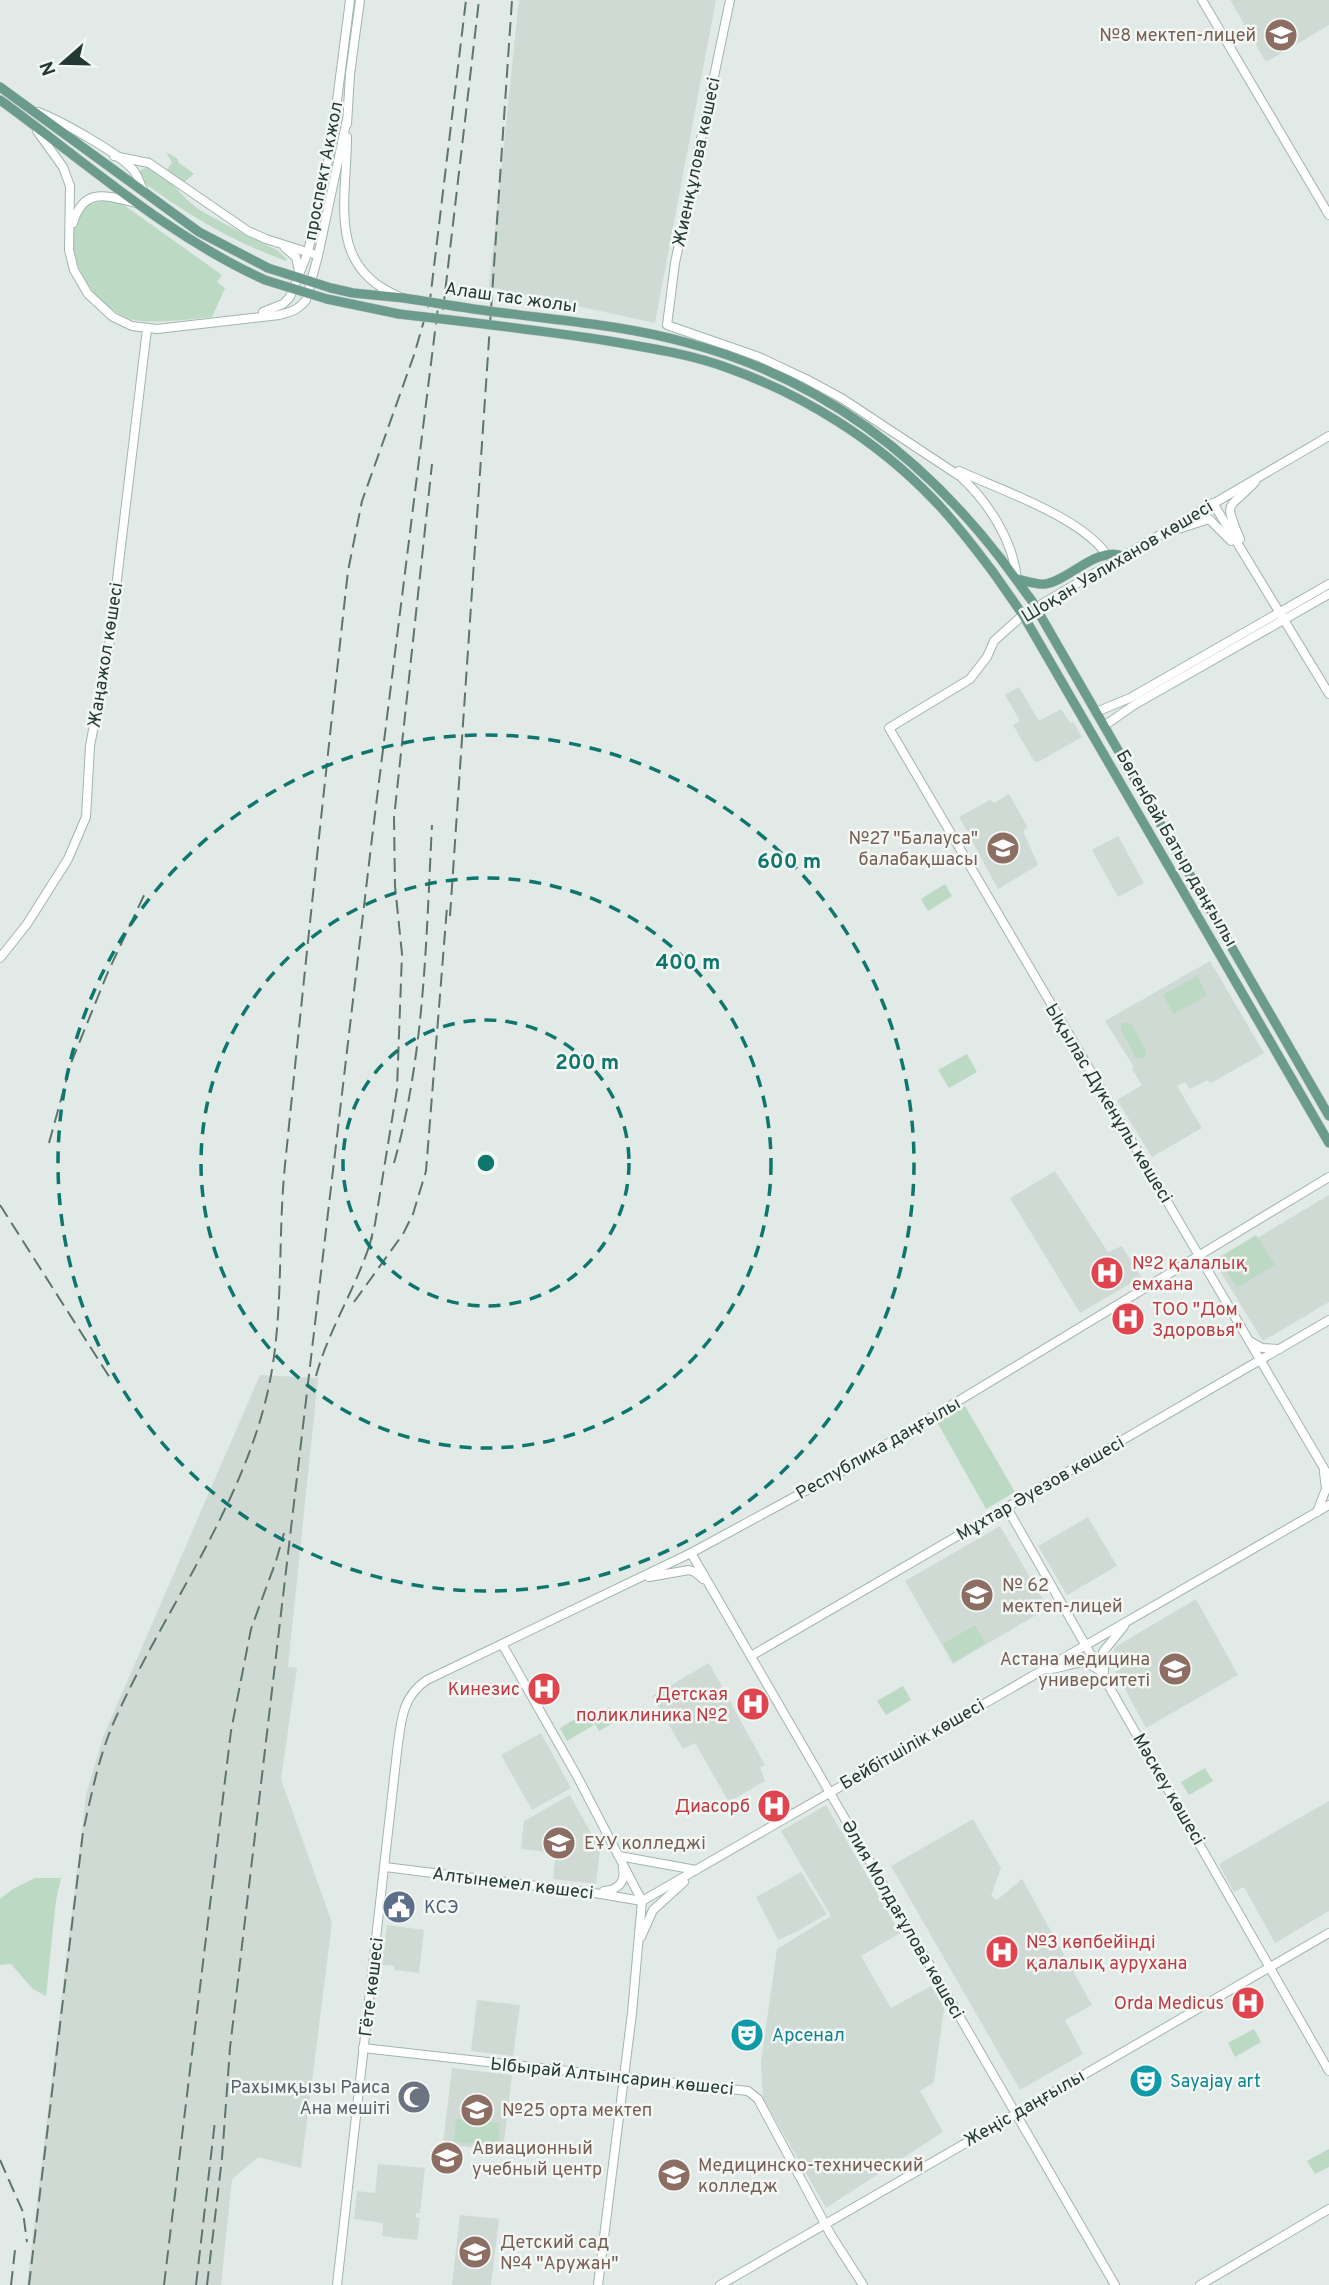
<svg xmlns="http://www.w3.org/2000/svg" width="1329" height="2285" viewBox="0 0 1329 2285" font-family="Overpass,sans-serif">
	<style>
		.built { fill: #d0dad5 }
		.green { fill: #bcd9c3 }
		.lines { fill: none; stroke-linecap: round; stroke-linejoin: round }
		.secondary-casing { stroke: #a1b5ad; stroke-width: 10 }
		.primary-casing { stroke: #bdc4c2; stroke-width: 10 }
		.secondary { stroke: #fff; stroke-width: 8 }
		.primary { stroke: #6a9b8d; stroke-width: 9 }
		.rail { stroke: #5e756e; stroke-width: 2; stroke-dasharray: 14 7; stroke-linecap: butt }
		.primary-bridge-casing { stroke: #bdc4c2; stroke-width: 10; stroke-linecap: butt }
		.primary-bridge { stroke: #6a9b8d; stroke-width: 9 }
		.ring { fill: none; stroke: #0f766e; stroke-width: 3.5; stroke-dasharray: 12 9 }
		.labels { text-anchor: middle; stroke-width: 5; stroke-linejoin: round; paint-order: stroke }
		.education-label { font-size: 18px; fill: #785e54; stroke: #f2f7f4; text-anchor: start }
		.street-label { font-size: 18px; fill: #233933; stroke: #f2f7f4 }
		.health-label { font-size: 18px; fill: #be3a42; stroke: #f2f7f4; text-anchor: end }
		.service-label { font-size: 18px; fill: #4e5e75; stroke: #f2f7f4; text-anchor: start }
		.culture-label { font-size: 18px; fill: #0d838f; stroke: #f2f7f4; text-anchor: start }
		.worship-label { font-size: 18px; fill: #5b616d; stroke: #f2f7f4; text-anchor: end }
		.centre { fill: #0f766e; stroke: #f2f7f4; stroke-width: 3.5 }
		.ring-label { font-size: 21px; text-anchor: middle; font-weight: bold; fill: #0f766e; stroke: #f2f7f4; stroke-width: 5; stroke-linejoin: round; paint-order: stroke }
	</style>
	<rect width="100%" height="100%" fill="#e1eae6"/>
	<!-- built -->
	<g class="built">
		<path d="M 519,0 L 716,0 L 655,323 L 489,287 Z"/>
		<path d="M 1230,0 L 1329,0 L 1329,25 L 1266,62 Z"/>
		<path d="M 1019,687 L 1039,721 L 1061,709 L 1070,723 L 1073,722 L 1082,737 L 1038,762 L 1034,761 L 1013,725 L 1020,721 L 1005,695 Z"/>
		<path d="M 1009,794 L 1028,828 L 1023,831 L 1038,865 L 998,889 L 959,817 L 990,800 L 994,803 Z"/>
		<path d="M 1118,836 L 1144,883 L 1118,897 L 1092,850 Z"/>
		<path d="M 1210,961 L 1264,1053 L 1211,1083 L 1207,1080 L 1190,1089 L 1185,1082 L 1177,1086 L 1202,1128 L 1152,1157 L 1117,1100 L 1142,1085 L 1132,1069 L 1134,1067 L 1105,1021 Z"/>
		<path d="M 1055,1171 L 1108,1252 L 1122,1246 L 1141,1277 L 1080,1313 L 1010,1198 Z"/>
		<path d="M 1329,1195 L 1329,1302 L 1263,1341 L 1215,1263 Z"/>
		<path d="M 260,1375 L 318,1378 L 288,1667 L 297,1668 L 281,1779 L 332,1923 L 301,2168 L 258,2157 L 232,2179 L 221,2285 L 27,2285 L 86,1795 L 103,1737 Z"/>
		<path d="M 1088,1517 L 1117,1566 L 1067,1595 L 1038,1546 Z"/>
		<path d="M 1000,1526 L 1048,1608 L 953,1664 L 905,1581 Z"/>
		<path d="M 1196,1599 L 1238,1675 L 1146,1728 L 1111,1663 L 1115,1647 Z"/>
		<path d="M 709,1663 L 765,1765 L 760,1767 L 765,1781 L 729,1802 L 695,1743 L 683,1749 L 652,1696 Z"/>
		<path d="M 541,1733 L 571,1788 L 532,1810 L 501,1755 Z"/>
		<path d="M 570,1795 L 600,1849 L 596,1884 L 553,1879 L 556,1853 L 521,1849 L 524,1821 Z"/>
		<path d="M 1329,1801 L 1329,1911 L 1275,1943 L 1244,1887 L 1234,1892 L 1219,1864 Z"/>
		<path d="M 826,1805 L 900,1933 L 861,1956 L 891,2008 L 931,1986 L 944,2008 L 934,2082 L 920,2091 L 943,2132 L 826,2208 L 763,2098 L 761,2062 L 777,1949 L 831,1916 L 781,1831 Z"/>
		<path d="M 973,1819 L 1001,1868 L 991,1896 L 997,1900 L 1022,1879 L 1092,2005 L 1065,2020 L 1083,2054 L 1020,2090 L 891,1866 Z"/>
		<path d="M 801,1872 L 827,1914 L 798,1931 L 778,1940 L 756,1897 Z"/>
		<path d="M 387,1925 L 424,1930 L 419,1973 L 394,1970 L 394,1966 L 382,1965 Z"/>
		<path d="M 477,2000 L 520,2005 L 513,2056 L 471,2051 Z"/>
		<path d="M 452,2068 L 512,2075 L 503,2151 L 443,2144 Z"/>
		<path d="M 378,2164 L 425,2168 L 420,2213 L 416,2213 L 415,2217 L 420,2218 L 417,2240 L 382,2236 L 383,2223 L 354,2219 L 357,2191 L 375,2193 Z"/>
		<path d="M 460,2215 L 499,2219 L 491,2285 L 452,2285 Z"/>
	</g>
	<!-- green -->
	<g class="green">
		<path d="M 166,152 L 178,159 L 178,162 L 194,174 L 183,183 L 167,170 L 172,162 Z"/>
		<path d="M 147,167 C 170,174 182,200 203,212 C 226,225 252,238 277,250 L 287,259 L 286,261 C 234,242 187,215 142,181 L 140,171 Z"/>
		<path d="M 106,200 L 121,203 L 222,275 L 217,282 L 225,288 L 212,317 C 189,319 164,323 141,321 C 103,318 66,266 74,229 C 76,221 84,212 87,205 Z"/>
		<path d="M 945,884 L 952,896 L 928,911 L 921,899 Z"/>
		<path d="M 1197,976 L 1207,995 L 1174,1014 L 1163,995 Z"/>
		<path d="M 1124,1022 L 1131,1024 L 1146,1050 L 1146,1056 L 1143,1058 L 1136,1057 L 1121,1030 L 1120,1026 Z"/>
		<path d="M 967,1054 L 977,1072 L 949,1088 L 938,1070 Z"/>
		<path d="M 1256,1235 L 1275,1265 L 1237,1288 L 1218,1258 Z"/>
		<path d="M 965,1406 L 1015,1492 L 986,1509 L 937,1422 Z"/>
		<path d="M 975,1625 L 985,1643 L 954,1662 L 943,1644 Z"/>
		<path d="M 903,1686 L 911,1700 L 886,1715 L 877,1701 Z"/>
		<path d="M 610,1707 L 618,1720 L 599,1731 L 591,1717 Z"/>
		<path d="M 587,1712 L 594,1725 L 567,1741 L 560,1728 Z"/>
		<path d="M 1205,1768 L 1213,1781 L 1189,1795 L 1181,1782 Z"/>
		<path d="M 35,1878 L 61,1878 L 56,1900 L 46,1996 L 33,1989 L 11,1964 L 0,1965 L 0,1899 L 13,1889 Z"/>
		<path d="M 1254,2029 L 1261,2042 L 1235,2057 L 1228,2043 Z"/>
		<path d="M 456,2119 L 500,2123 L 498,2146 L 454,2142 Z"/>
		<path d="M 1329,2149 L 1329,2167 L 1315,2174 L 1307,2161 Z"/>
	</g>
	<g class="lines">
		<defs>
			<g id="secondary">
				<path d="M 730,0 L 675,263 L 667,325 L 759,357 L 806,379 L 843,399 L 961,477 C 989,503 1013,541 1017,579"/>
				<path d="M 1202,0 L 1329,215"/>
				<path d="M 38,112 C 59,120 126,156 136,174 C 139,179 140,185 143,189"/>
				<path d="M 347,124 L 350,74 L 360,0"/>
				<path d="M 37,131 L 63,167 L 70,186 L 69,250 L 74,270 L 88,294 L 113,317 L 132,326 L 157,329 L 279,315 C 291,312 298,310 306,300 L 318,256 L 347,119"/>
				<path d="M 347,137 C 347,199 326,266 398,296"/>
				<path d="M 114,156 L 149,163 L 248,231 L 266,239 L 313,254"/>
				<path d="M 73,223 C 84,186 107,196 136,203"/>
				<path d="M 285,248 L 296,257 L 299,271"/>
				<path d="M 263,312 L 283,304 L 290,297 L 308,252 L 331,147 L 350,0"/>
				<path d="M 1329,436 L 1023,615 L 994,641 L 987,657 L 970,679 L 889,728 L 1329,1477"/>
				<path d="M 959,471 C 1001,490 1081,517 1107,555"/>
				<path d="M 1213,503 L 1329,694"/>
				<path d="M 1169,532 L 1209,519 L 1231,541"/>
				<path d="M 1240,539 C 1223,499 1228,511 1255,482"/>
				<path d="M 1096,712 L 1130,698 L 1329,584"/>
				<path d="M 1104,726 L 1134,705 L 1329,594"/>
				<path d="M 0,958 L 27,924 L 68,859 L 86,817 L 90,746 L 109,646 L 147,329"/>
				<path d="M 1251,1342 L 1262,1348 L 1279,1349"/>
				<path d="M 1007,1508 L 1329,2071"/>
				<path d="M 1317,1512 L 1326,1489 L 1324,1472"/>
				<path d="M 691,1553 L 1115,2285"/>
				<path d="M 649,1577 L 689,1570 L 695,1572 L 703,1579"/>
				<path d="M 502,1644 L 577,1776 L 642,1901 L 632,2013 L 598,2285"/>
				<path d="M 751,1656 L 1329,1320"/>
				<path d="M 1046,1669 C 1070,1669 1076,1655 1099,1670"/>
				<path d="M 1104,1672 L 1103,1652 L 1124,1626"/>
				<path d="M 619,1856 L 696,1870"/>
				<path d="M 385,1867 L 601,1894 L 642,1901"/>
				<path d="M 604,1891 C 617,1890 626,1883 623,1868"/>
				<path d="M 642,1901 L 1329,1505"/>
				<path d="M 641,1937 L 653,1910 L 684,1882"/>
				<path d="M 363,2048 L 748,2091 L 758,2099 L 831,2235 L 863,2285"/>
				<path d="M 337,2285 L 397,1752 C 401,1723 401,1697 427,1680 L 691,1553 L 844,1470 L 1329,1177"/>
				<path d="M 720,2285 L 1329,1933"/>
				<path d="M 1200,2285 L 1329,2209"/>
			</g>
			<g id="primary">
				<path d="M 0,87 L 199,232 L 268,268"/>
				<path d="M 0,100 C 87,163 166,235 265,280"/>
				<path d="M 331,288 L 353,293 L 404,298"/>
				<path d="M 327,299 L 399,314"/>
				<path d="M 1001,559 L 1032,601 L 1329,1116"/>
				<path d="M 993,572 L 1023,615 L 1329,1143"/>
				<path d="M 1017,579 C 1026,581 1037,585 1045,584 C 1068,581 1097,546 1122,556"/>
			</g>
		</defs>
		<!-- secondary casing -->
		<use href="#secondary" class="secondary-casing"/>
		<!-- primary casing -->
		<use href="#primary" class="primary-casing"/>
		<!-- secondary -->
		<use href="#secondary" class="secondary"/>
		<!-- primary -->
		<use href="#primary" class="primary"/>
		<!-- rail -->
		<g class="rail">
			<path d="M 443,310 L 479,0"/>
			<path d="M 450,916 L 512,0"/>
			<path d="M 49,1143 L 71,1063 L 108,972 L 146,891"/>
			<path d="M 394,1163 C 425,1053 426,939 432,825"/>
			<path d="M 0,1205 L 110,1378"/>
			<path d="M 369,1247 L 375,1224 L 397,1089 L 402,954 L 395,886 L 394,818 L 432,464"/>
			<path d="M 354,1302 L 403,1234 L 413,1214 L 426,1171 L 447,907"/>
			<path d="M 316,1376 C 329,1328 358,1285 372,1237"/>
			<path d="M 0,2160 L 23,2212 L 27,2242"/>
			<path d="M 11,2285 L 15,2250"/>
			<path d="M 29,2285 L 83,1832 C 92,1792 100,1750 118,1713 C 166,1608 238,1512 266,1399 C 285,1322 277,1243 285,1165 C 305,967 326,769 348,571 L 362,501 L 414,355 L 430,300 L 466,0"/>
			<path d="M 164,2285 L 231,1731 L 251,1629 L 276,1561 L 284,1533"/>
			<path d="M 196,2285 L 215,2121"/>
			<path d="M 207,2285 L 222,2158 L 230,2048 L 372,838 L 439,299"/>
		</g>
		<defs>
			<g id="primary-bridge">
				<path d="M 268,268 L 331,288"/>
				<path d="M 265,280 L 327,299"/>
				<path d="M 404,298 C 437,303 470,309 504,313 C 565,321 628,326 688,343 C 817,377 920,454 1001,559"/>
				<path d="M 399,314 C 469,322 539,330 609,341 C 649,348 690,354 728,368 C 804,395 876,440 932,498 C 955,521 973,546 993,572"/>
			</g>
		</defs>
		<!-- primary-bridge casing -->
		<use href="#primary-bridge" class="primary-bridge-casing"/>
		<!-- primary-bridge -->
		<use href="#primary-bridge" class="primary-bridge"/>
	</g>
	<!-- distance rings -->
	<g class="ring">
		<circle cx="486" cy="1163" r="143"/>
		<circle cx="486" cy="1163" r="285"/>
		<circle cx="486" cy="1163" r="428"/>
	</g>
	<!-- icons -->
	<defs>
		<symbol id="school-disc" viewBox="-11 -11 22 22"><circle r="9.5" fill="#8d6e63" stroke="#f2f7f4"/><path d="M0-5L7-2L0 1L-7-2ZM-4 1L0 2.5L4 1V4Q0 6-4 4Z" fill="#fff"/></symbol>
		<symbol id="hospital-disc" viewBox="-11 -11 22 22"><circle r="9.5" fill="#e0444e" stroke="#f2f7f4"/><path d="M-5-5h3v3.5h4V-5h3V5h-3V1.5h-4V5h-3Z" fill="#fff"/></symbol>
		<symbol id="university-disc" viewBox="-11 -11 22 22"><circle r="9.5" fill="#8d6e63" stroke="#f2f7f4"/><path d="M0-5L7-2L0 1L-7-2ZM-4 1L0 2.5L4 1V4Q0 6-4 4Z" fill="#fff"/></symbol>
		<symbol id="civic-disc" viewBox="-11 -11 22 22"><circle r="9.5" fill="#5c6f8a" stroke="#f2f7f4"/><path d="M-.6-6.5H3V-4.5H.6V-3L4-1V1h2V6H-6V1h2V-1L-.6-3ZM-1.2 2.5V6h2.4V2.5Z" fill="#fff"/></symbol>
		<symbol id="theatre-disc" viewBox="-11 -11 22 22"><circle r="9.5" fill="#0f9aa8" stroke="#f2f7f4"/><path d="M-5-5.5Q0-4 5-5.5V0Q5 5 0 6Q-5 5-5 0ZM-3.3-2.5H-1v1.5H-3.3ZM1-2.5H3.3v1.5H1ZM-2.8 1Q0 5.5 2.8 1Z" fill="#fff"/></symbol>
		<symbol id="mosque-disc" viewBox="-11 -11 22 22"><circle r="9.5" fill="#6b7280" stroke="#f2f7f4"/><path d="M3.5-4.9A6 6 0 1 0 3.5 4.9A5 5 0 1 1 3.5-4.9Z" fill="#fff"/></symbol>
	</defs>
	<g fill-rule="evenodd">
		<use href="#school-disc" x="1262" y="16" width="38" height="38"/>
		<use href="#school-disc" x="984" y="829" width="38" height="38"/>
		<use href="#hospital-disc" x="1088" y="1254" width="38" height="38"/>
		<use href="#hospital-disc" x="1109" y="1300" width="38" height="38"/>
		<use href="#school-disc" x="958" y="1576" width="38" height="38"/>
		<use href="#university-disc" x="1156" y="1650" width="38" height="38"/>
		<use href="#hospital-disc" x="525" y="1670" width="38" height="38"/>
		<use href="#hospital-disc" x="734" y="1685" width="38" height="38"/>
		<use href="#hospital-disc" x="755" y="1787" width="38" height="38"/>
		<use href="#university-disc" x="540" y="1824" width="38" height="38"/>
		<use href="#civic-disc" x="380" y="1888" width="38" height="38"/>
		<use href="#hospital-disc" x="983" y="1933" width="38" height="38"/>
		<use href="#hospital-disc" x="1229" y="1984" width="38" height="38"/>
		<use href="#theatre-disc" x="728" y="2016" width="38" height="38"/>
		<use href="#theatre-disc" x="1127" y="2062" width="38" height="38"/>
		<use href="#mosque-disc" x="395" y="2078" width="38" height="38"/>
		<use href="#school-disc" x="458" y="2091" width="38" height="38"/>
		<use href="#university-disc" x="428" y="2139" width="38" height="38"/>
		<use href="#university-disc" x="655" y="2156" width="38" height="38"/>
		<use href="#school-disc" x="456" y="2233" width="38" height="38"/>
	</g>
	<g class="labels">
		<!-- education labels -->
		<g class="education-label">
			<text x="1256" y="41" text-anchor="end">№8 мектеп-лицей</text>
			<text x="978" y="844" text-anchor="end">№27 "Балауса"<tspan x="978" dy="21">балабақшасы</tspan></text>
			<text x="1002" y="1591">№ 62<tspan x="1002" dy="21">мектеп-лицей</tspan></text>
			<text x="1150" y="1665" text-anchor="end">Астана медицина<tspan x="1150" dy="21">университеті</tspan></text>
			<text x="584" y="1849">ЕҰУ колледжі</text>
			<text x="502" y="2116">№25 орта мектеп</text>
			<text x="472" y="2154">Авиационный<tspan x="472" dy="21">учебный центр</tspan></text>
			<text x="698" y="2171">Медицинско-технический<tspan x="698" dy="21">колледж</tspan></text>
			<text x="500" y="2248">Детский сад<tspan x="500" dy="21">№4 "Аружан"</tspan></text>
		</g>
		<!-- street labels -->
		<g class="street-label">
			<text transform="translate(696 162) rotate(-78)" y="6">Жиенқұлова көшесі</text>
			<text transform="translate(323 171) rotate(-79)" y="6">проспект Акжол</text>
			<text transform="translate(511 297) rotate(8)" y="6">Алаш тас жолы</text>
			<text transform="translate(1117 561) rotate(-31)" y="6">Шоқан Уәлиханов көшесі</text>
			<text transform="translate(105 655) rotate(-81)" y="6">Жаңажол көшесі</text>
			<text transform="translate(1177 848) rotate(60)" y="6">Бөгенбай Батыр даңғылы</text>
			<text transform="translate(1109 1103) rotate(59)" y="6">Ықылас Дүкенұлы көшесі</text>
			<text transform="translate(878 1448) rotate(-30)" y="6">Республика даңғылы</text>
			<text transform="translate(1040 1488) rotate(-30)" y="6">Мұхтар Әуезов көшесі</text>
			<text transform="translate(912 1744) rotate(-30)" y="6">Бейбітшілік көшесі</text>
			<text transform="translate(1169 1789) rotate(60)" y="6">Мәскеу көшесі</text>
			<text transform="translate(513 1883) rotate(7)" y="6">Алтынемел көшесі</text>
			<text transform="translate(903 1919) rotate(60)" y="6">Әлия Молдағұлова көшесі</text>
			<text transform="translate(371 1987) rotate(-83)" y="6">Гёте көшесі</text>
			<text transform="translate(612 2076) rotate(6)" y="6">Ыбырай Алтынсарин көшесі</text>
			<text transform="translate(1024 2108) rotate(-30)" y="6">Жеңіс даңғылы</text>
		</g>
		<!-- health labels -->
		<g class="health-label">
			<text x="1132" y="1269" text-anchor="start">№2 қалалық<tspan x="1132" dy="21">емхана</tspan></text>
			<text x="1152" y="1315" text-anchor="start">ТОО "Дом<tspan x="1152" dy="21">Здоровья"</tspan></text>
			<text x="520" y="1695">Кинезис</text>
			<text x="728" y="1700">Детская<tspan x="728" dy="21">поликлиника №2</tspan></text>
			<text x="750" y="1812">Диасорб</text>
			<text x="1026" y="1948" text-anchor="start">№3 көпбейінді<tspan x="1026" dy="21">қалалық аурухана</tspan></text>
			<text x="1224" y="2009">Orda Medicus</text>
		</g>
		<!-- service labels -->
		<g class="service-label">
			<text x="424" y="1913">КСЭ</text>
		</g>
		<!-- culture labels -->
		<g class="culture-label">
			<text x="772" y="2041">Арсенал</text>
			<text x="1170" y="2087">Sayajay аrt</text>
		</g>
		<!-- worship labels -->
		<g class="worship-label">
			<text x="390" y="2093">Рахымқызы Раиса<tspan x="390" dy="21">Ана мешіті</tspan></text>
		</g>
	</g>
	<circle cx="486" cy="1163" r="10" class="centre"/>
	<g class="ring-label">
		<text x="789" y="868">600 m</text>
		<text x="688" y="969">400 m</text>
		<text x="587" y="1069">200 m</text>
	</g>
	<!-- north arrow -->
	<g transform="translate(63 63) rotate(250)" stroke="#f2f7f4" stroke-width="5" paint-order="stroke">
	<path d="M0-5L12 26L0 18L-12 26Z" fill="#233933"/>
	<text y="-10" font-size="19" font-weight="bold" text-anchor="middle" fill="#233933">N</text>
	</g>
</svg>
